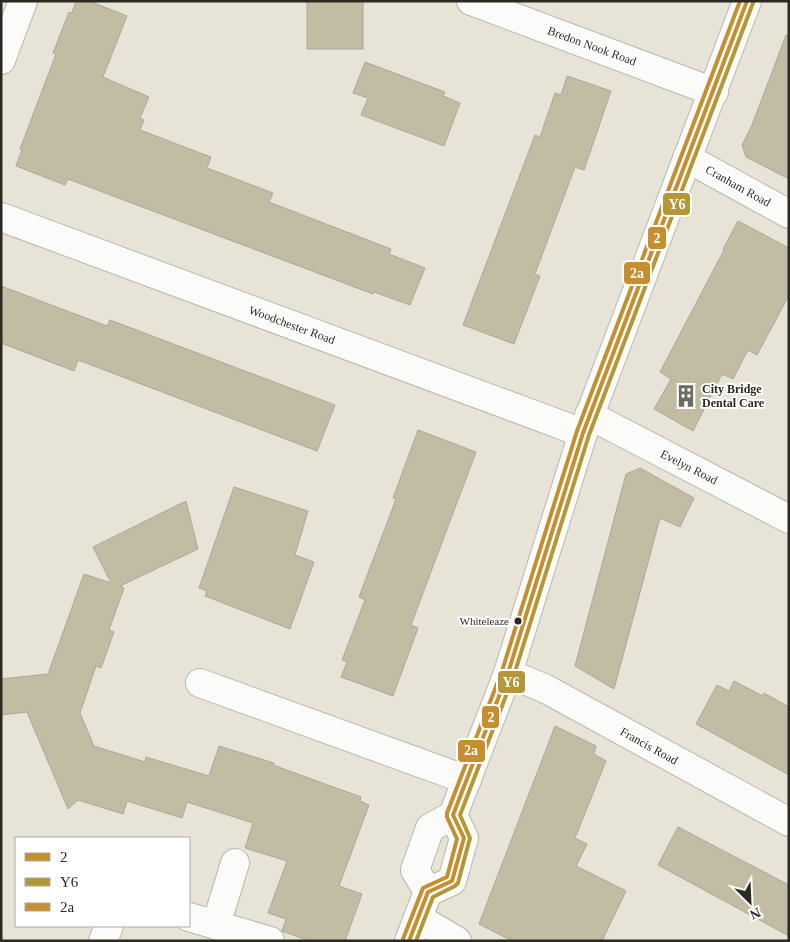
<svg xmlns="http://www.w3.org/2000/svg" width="790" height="942" viewBox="0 0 790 942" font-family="'Times New Roman',serif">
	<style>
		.building { fill: #c2bca3; stroke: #aaa89e }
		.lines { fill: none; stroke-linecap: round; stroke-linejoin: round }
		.minor-casing { stroke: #bab7ad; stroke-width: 30 }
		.major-casing { stroke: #bab7ad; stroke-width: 30 }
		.minor { stroke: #fbfbf9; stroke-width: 28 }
		.major { stroke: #fbfbf9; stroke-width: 28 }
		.bus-1-casing { stroke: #fff; stroke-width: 8 }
		.bus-2-casing { stroke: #fff; stroke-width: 8 }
		.bus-3-casing { stroke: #fff; stroke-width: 8 }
		.bus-1 { stroke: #c78e2e; stroke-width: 4 }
		.bus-2 { stroke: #b49739; stroke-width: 4 }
		.bus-3 { stroke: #c78e2e; stroke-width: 4 }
		.bus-dot { fill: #2b2920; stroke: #fff; stroke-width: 2 }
		.labels { text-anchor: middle; stroke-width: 4; stroke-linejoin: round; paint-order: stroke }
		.bus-label { font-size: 11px; fill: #2b2920; stroke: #fff; text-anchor: end }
		.street-label { font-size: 12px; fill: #2b2920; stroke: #fff }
		.poi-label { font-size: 12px; font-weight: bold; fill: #2b2920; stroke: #fff; text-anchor: start }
		.line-badge { stroke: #fff; stroke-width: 2 }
		.badge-label { font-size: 14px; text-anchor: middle; font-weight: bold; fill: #fff }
	</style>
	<rect width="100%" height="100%" fill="#e7e4d7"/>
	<!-- building -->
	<g class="building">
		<path d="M 76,1 L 89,1 L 127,16 L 103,77 L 149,97 L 140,118 L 144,120 L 140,130 L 211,157 L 207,168 L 273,193 L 269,202 L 391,249 L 389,254 L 425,268 L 410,305 L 374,292 L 373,294 L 68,179 L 65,185 L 16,166 L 22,150 L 20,149 L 56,54 L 53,53 L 69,12 L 72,13 Z"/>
		<rect x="307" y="1" width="56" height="48"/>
		<path d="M 786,35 L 789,36 L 789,179 L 746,157 L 742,145 L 752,125 Z"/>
		<path d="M 365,62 L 445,92 L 443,96 L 460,103 L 444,146 L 361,115 L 368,98 L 353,93 Z"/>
		<path d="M 567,76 L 611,91 L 584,170 L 575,167 L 535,274 L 540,276 L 514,344 L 463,325 L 535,135 L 540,137 L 555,93 L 561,95 Z"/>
		<path d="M 738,221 L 789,248 L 789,295 L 757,355 L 748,350 L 733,379 L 722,374 L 693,431 L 654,409 L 671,379 L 660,372 L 724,250 L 723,249 Z"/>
		<path d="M 1,286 L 107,326 L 110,320 L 335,405 L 317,451 L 78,360 L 74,371 L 1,343 Z"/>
		<path d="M 418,430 L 476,452 L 411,625 L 418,628 L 393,696 L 341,677 L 347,662 L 342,660 L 365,600 L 359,597 L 396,499 L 393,498 Z"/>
		<path d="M 640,468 L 694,498 L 680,527 L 660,518 L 614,689 L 575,666 L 626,474 Z"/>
		<path d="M 234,487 L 308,511 L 295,555 L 314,562 L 290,629 L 205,596 L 207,591 L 199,588 Z"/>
		<path d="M 186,501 L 198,549 L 120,586 L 124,588 L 109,630 L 114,632 L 101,668 L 96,666 L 80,713 L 94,746 L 145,762 L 146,757 L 209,776 L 219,746 L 274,763 L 273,765 L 361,797 L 360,801 L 369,805 L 339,886 L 362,894 L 345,941 L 309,941 L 282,931 L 286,919 L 268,913 L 287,861 L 245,848 L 253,823 L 187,802 L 182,818 L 127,801 L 123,814 L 78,800 L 68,809 L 27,712 L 1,715 L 1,679 L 48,674 L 84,574 L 111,583 L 93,547 Z"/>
		<path d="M 734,681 L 763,696 L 764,693 L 789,707 L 789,775 L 696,724 L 717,685 L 729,691 Z"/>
		<path d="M 555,726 L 596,746 L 594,754 L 606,761 L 575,838 L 587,844 L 576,866 L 626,891 L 602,941 L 512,941 L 479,924 Z"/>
		<path d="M 678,827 L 789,885 L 789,936 L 658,865 Z"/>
	</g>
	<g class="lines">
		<defs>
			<g id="minor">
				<path d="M 471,1 L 714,92"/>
				<path d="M 1,60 L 23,1"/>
				<path d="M 687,158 L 789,214"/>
				<path d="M 1,217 L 583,433"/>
				<path d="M 589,415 L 789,519"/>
				<path d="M 508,673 L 546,689 L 789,822"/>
				<path d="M 200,683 L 467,780"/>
				<path d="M 189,917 L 270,941"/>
				<path d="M 418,918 L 457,941"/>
				<path d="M 216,925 L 235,863"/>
				<path d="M 103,941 L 109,926"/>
			</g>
			<g id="major">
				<path d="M 428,892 L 415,870 L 430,828 L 453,815 L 508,673 L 583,433 L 747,1"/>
				<path d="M 409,941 L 428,892 L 452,881 L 464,838 L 453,815"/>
			</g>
		</defs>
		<!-- minor casing -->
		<use href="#minor" class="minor-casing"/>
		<!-- major casing -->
		<use href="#major" class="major-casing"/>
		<!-- minor -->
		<use href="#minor" class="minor"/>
		<!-- major -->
		<use href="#major" class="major"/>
		<defs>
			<path id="bus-1" d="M 409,941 L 428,892 L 452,881 L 464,838 L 453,815 L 508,673 L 583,433 L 747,1"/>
			<path id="bus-2" d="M 416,941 L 433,897 L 455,886 L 458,883 L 470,838 L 460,815 L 514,675 L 589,435 L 753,3"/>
			<path id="bus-3" d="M 403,939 L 423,888 L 447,877 L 457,839 L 447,817 L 447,813 L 502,671 L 577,431 L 740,1"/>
		</defs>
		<!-- bus-1 casing -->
		<use href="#bus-1" class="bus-1-casing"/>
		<!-- bus-2 casing -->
		<use href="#bus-2" class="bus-2-casing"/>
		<!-- bus-3 casing -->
		<use href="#bus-3" class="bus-3-casing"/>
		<!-- bus-1 -->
		<use href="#bus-1" class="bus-1"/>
		<!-- bus-2 -->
		<use href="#bus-2" class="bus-2"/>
		<!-- bus-3 -->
		<use href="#bus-3" class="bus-3"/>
	</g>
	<!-- icons -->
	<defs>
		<symbol id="building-bare" viewBox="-9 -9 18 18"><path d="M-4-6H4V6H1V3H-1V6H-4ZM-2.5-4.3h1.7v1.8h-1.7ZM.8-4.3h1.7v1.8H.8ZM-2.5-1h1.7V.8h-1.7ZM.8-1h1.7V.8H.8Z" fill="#6d6a60" stroke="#fff" stroke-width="2.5" paint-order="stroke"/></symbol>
	</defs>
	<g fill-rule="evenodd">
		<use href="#building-bare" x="670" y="380" width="32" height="32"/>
	</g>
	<!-- markers -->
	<circle class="bus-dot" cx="518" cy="621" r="4.5"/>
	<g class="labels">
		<!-- bus labels -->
		<g class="bus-label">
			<text x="509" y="625">Whiteleaze</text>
		</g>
		<!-- street labels -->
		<g class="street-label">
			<text transform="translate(592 46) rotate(20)" y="4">Bredon Nook Road</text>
			<text transform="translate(738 186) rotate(29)" y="4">Cranham Road</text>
			<text transform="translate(292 325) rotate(20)" y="4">Woodchester Road</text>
			<text transform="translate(689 467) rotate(27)" y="4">Evelyn Road</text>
			<text transform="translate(649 746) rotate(29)" y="4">Francis Road</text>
		</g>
		<!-- poi labels -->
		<g class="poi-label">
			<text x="702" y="393">City Bridge<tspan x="702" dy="14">Dental Care</tspan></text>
		</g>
	</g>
	<g class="line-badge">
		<rect x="662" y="192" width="29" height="24" rx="5" fill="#b49739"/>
		<rect x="647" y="226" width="20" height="24" rx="5" fill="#c78e2e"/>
		<rect x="623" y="261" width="28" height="24" rx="5" fill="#c78e2e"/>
		<rect x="497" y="670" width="29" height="24" rx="5" fill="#b49739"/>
		<rect x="481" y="705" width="19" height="24" rx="5" fill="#c78e2e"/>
		<rect x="457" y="739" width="29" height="24" rx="5" fill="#c78e2e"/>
	</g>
	<g class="badge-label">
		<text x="677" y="209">Y6</text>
		<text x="657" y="243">2</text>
		<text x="637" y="278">2a</text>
		<text x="511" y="687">Y6</text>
		<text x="491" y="722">2</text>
		<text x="471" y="755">2a</text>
	</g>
	<!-- border -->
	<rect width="790" height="942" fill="none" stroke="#2b2920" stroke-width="5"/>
	<!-- legend -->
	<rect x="15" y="837" width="175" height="90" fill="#ffffff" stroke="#aaa9a6"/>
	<rect x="25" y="853" width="25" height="8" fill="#c78e2e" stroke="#aaa9a6"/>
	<text x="60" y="862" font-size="15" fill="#2b2920">2</text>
	<rect x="25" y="878" width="25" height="8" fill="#b49739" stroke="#aaa9a6"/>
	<text x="60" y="887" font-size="15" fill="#2b2920">Y6</text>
	<rect x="25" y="903" width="25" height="8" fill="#c78e2e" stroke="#aaa9a6"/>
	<text x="60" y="912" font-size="15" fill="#2b2920">2a</text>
	<!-- north arrow -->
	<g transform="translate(750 902) rotate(156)" stroke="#ffffff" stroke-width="4" paint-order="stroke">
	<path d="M0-4L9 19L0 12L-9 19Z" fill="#2b2920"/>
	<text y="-8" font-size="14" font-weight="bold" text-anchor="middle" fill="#2b2920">N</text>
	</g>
</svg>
